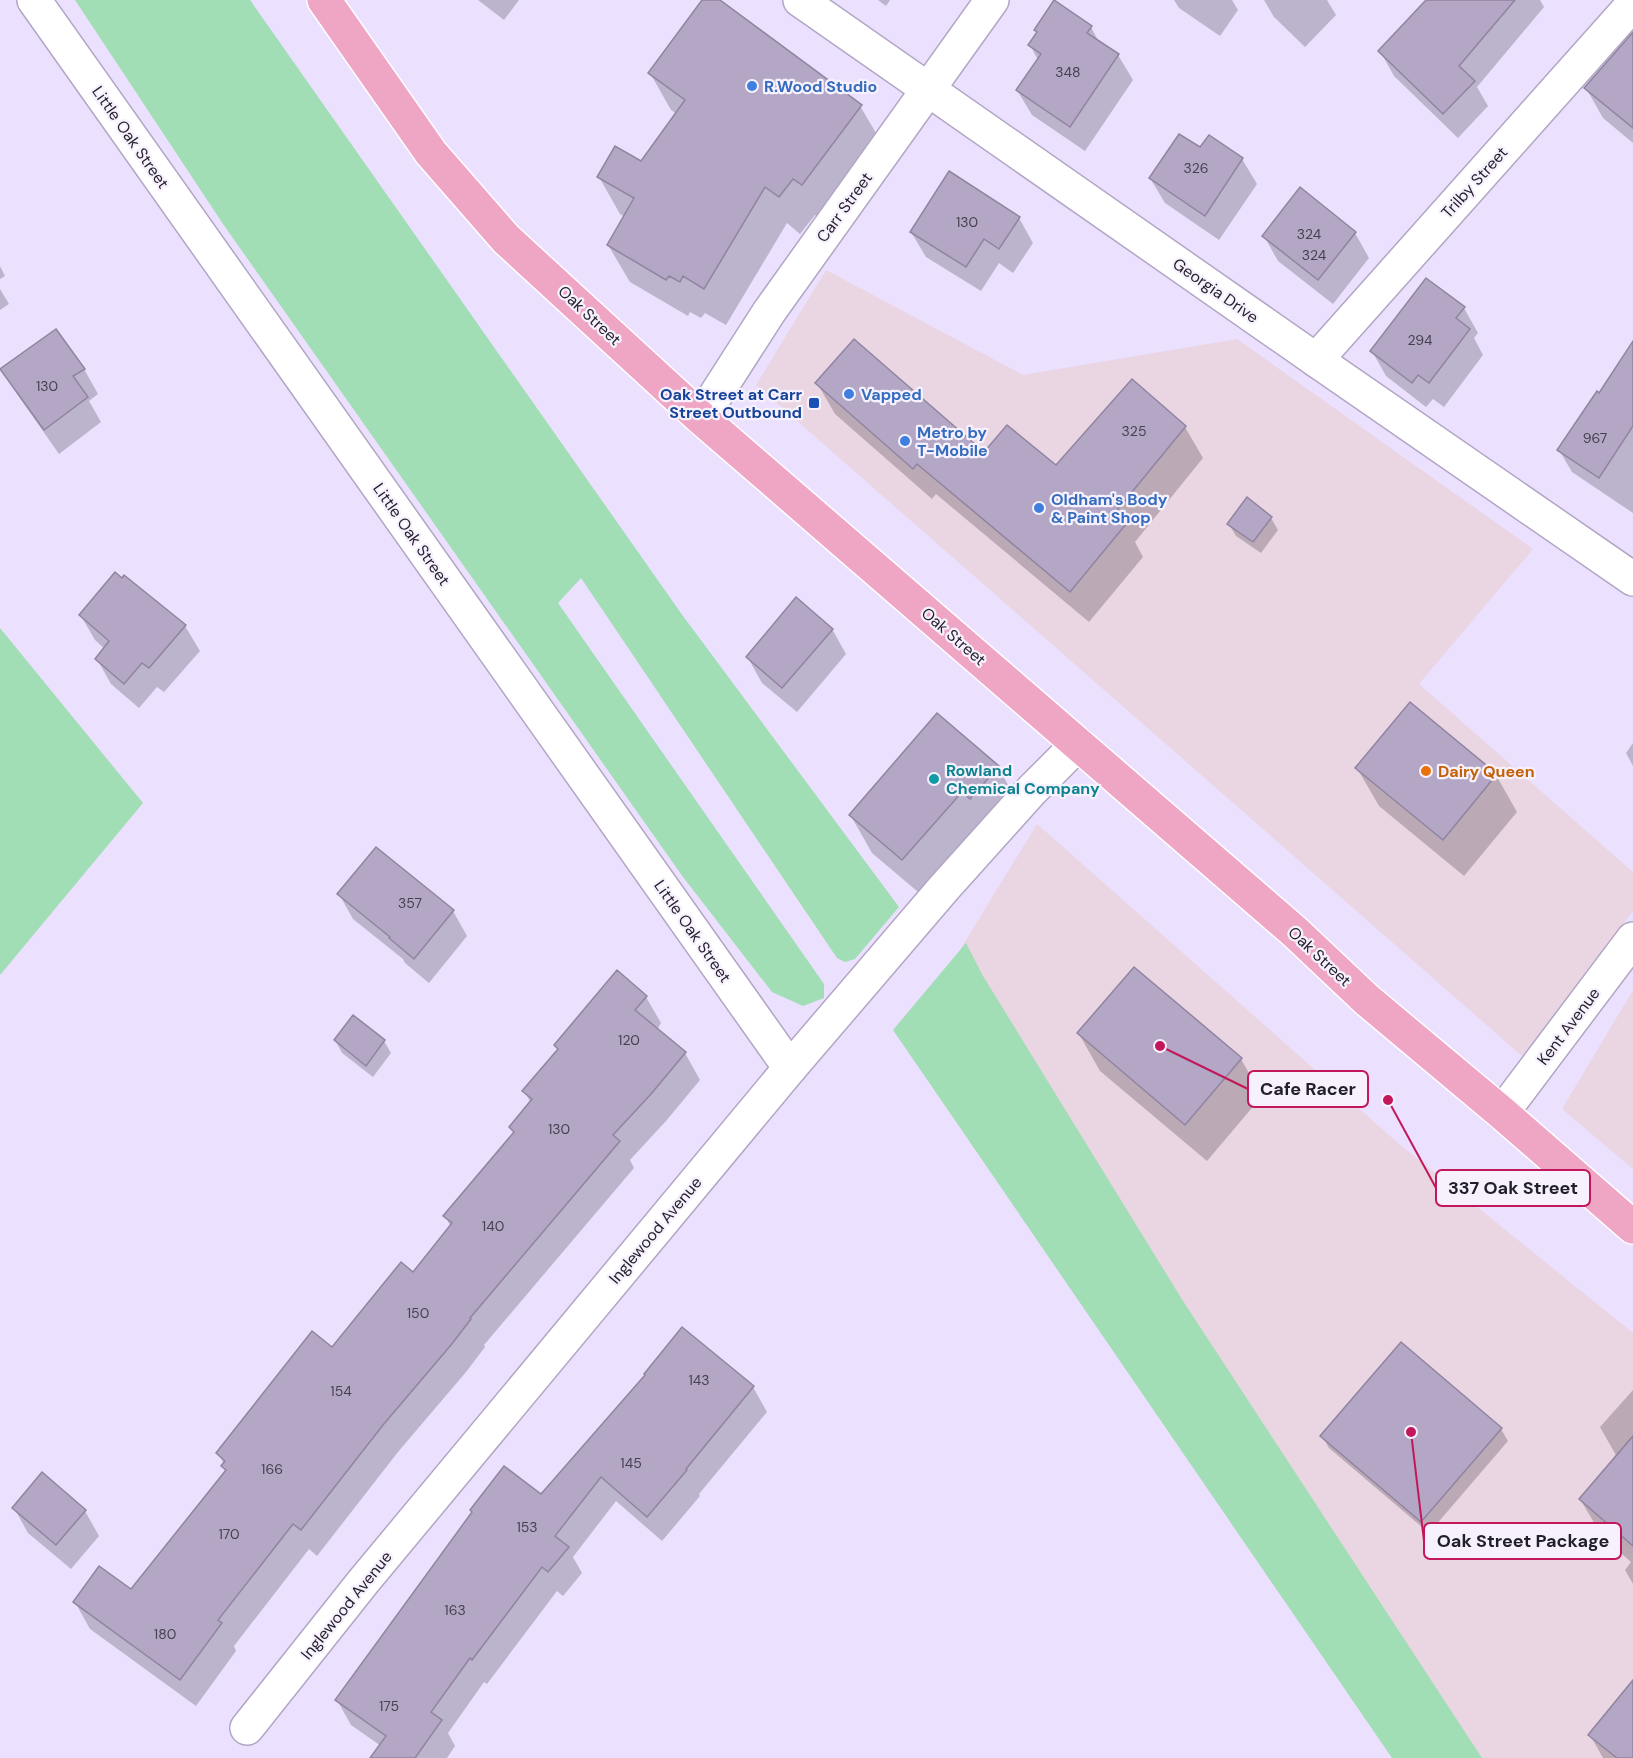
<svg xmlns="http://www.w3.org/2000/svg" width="1633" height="1758" viewBox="0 0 1633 1758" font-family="'DM Sans',sans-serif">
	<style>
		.commercial { fill: #ead5e3 }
		.green { fill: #a1ddb5 }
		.shadow { fill: #0003 }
		.building { fill: #b3a7c5; stroke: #9084a0; stroke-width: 1.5 }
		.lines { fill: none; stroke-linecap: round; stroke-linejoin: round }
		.minor-casing { stroke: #b2a6c4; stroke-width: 36 }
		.major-casing { stroke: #fff; stroke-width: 36 }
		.minor { stroke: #fff; stroke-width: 33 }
		.major { stroke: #efa5c4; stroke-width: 33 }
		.shop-dot { fill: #3f7fe0; stroke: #f6f1fd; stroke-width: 2 }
		.transit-dot { fill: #1a4fb4; stroke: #f6f1fd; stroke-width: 2 }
		.food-dot { fill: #e8710a; stroke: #f6f1fd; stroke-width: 2 }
		.culture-dot { fill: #0f9aa8; stroke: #f6f1fd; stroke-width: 2 }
		.labels { text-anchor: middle; stroke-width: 4.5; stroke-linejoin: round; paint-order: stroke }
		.number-label { font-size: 14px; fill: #474151 }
		.shop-label { font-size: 16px; font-weight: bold; fill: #366cbe; stroke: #f6f1fd; text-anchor: start }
		.street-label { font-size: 16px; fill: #231f2a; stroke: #f6f1fd }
		.transit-label { font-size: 16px; font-weight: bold; fill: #164399; stroke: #f6f1fd; text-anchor: end }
		.culture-label { font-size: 16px; font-weight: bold; fill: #0d838f; stroke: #f6f1fd; text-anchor: start }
		.food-label { font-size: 16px; font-weight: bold; fill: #c56008; stroke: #f6f1fd; text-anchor: start }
		.leader { fill: none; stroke: #c2185b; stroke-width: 2 }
		.callout-dot { fill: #c2185b; stroke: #f6f1fd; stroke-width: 2 }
		.callout { fill: #f6f1fd; stroke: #c2185b; stroke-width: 2 }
		.callout-label { font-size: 18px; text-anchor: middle; font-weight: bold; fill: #231f2a }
	</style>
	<rect width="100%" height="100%" fill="#ece0ff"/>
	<!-- commercial -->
	<g class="commercial">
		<path d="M 826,270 L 1023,375 L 1237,339 L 1533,549 L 1419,684 L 1633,872 L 1633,911 L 1523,1057 L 756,385 Z"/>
		<path d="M 1037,824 L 1398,1143 L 1633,1333 L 1633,1758 L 1435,1758 L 917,1020 Z"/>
		<path d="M 1633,990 L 1633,1169 L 1562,1109 Z"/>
	</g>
	<!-- green -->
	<g class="green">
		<path d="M 75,0 L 250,0 L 683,616 L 899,907 L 855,959 L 845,962 L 837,958 L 581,578 L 558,603 L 824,984 L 824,998 L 803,1006 L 772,992 L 683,877 L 223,224 Z"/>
		<path d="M 0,628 L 143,803 L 0,975 Z"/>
		<path d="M 966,943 L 983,976 L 1183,1301 L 1482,1758 L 1392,1758 L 893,1030 Z"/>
	</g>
	<!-- shadow -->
	<g class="shadow">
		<path d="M 478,0 L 519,0 L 504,20 Z"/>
		<path d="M 704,0 L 717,0 L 860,106 L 882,143 L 824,221 L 815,215 L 800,234 L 787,223 L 726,325 L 705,313 L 701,318 L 690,312 L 688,316 L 630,282 L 608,245 L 625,217 L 620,214 L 599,177 L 641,163 L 677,114 L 671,110 L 650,73 Z"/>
		<path d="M 878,0 L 890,0 L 886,6 Z"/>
		<path d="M 1174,0 L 1232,0 L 1238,10 L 1220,36 L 1179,8 Z"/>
		<path d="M 1264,0 L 1327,0 L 1336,15 L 1305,47 L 1274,17 Z"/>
		<path d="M 1428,0 L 1540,0 L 1544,7 L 1477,87 L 1488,106 L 1458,138 L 1394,76 L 1380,51 Z"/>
		<path d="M 1091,27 L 1100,44 L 1118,55 L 1133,80 L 1085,151 L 1032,115 L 1017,90 L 1038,60 L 1030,45 Z"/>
		<path d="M 1633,34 L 1633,143 L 1603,118 L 1586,88 Z"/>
		<path d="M 1200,149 L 1242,159 L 1257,184 L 1219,240 L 1165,203 L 1150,178 Z"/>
		<path d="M 1019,218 L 1033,243 L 1013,273 L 999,263 L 981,291 L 926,257 L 911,232 Z"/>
		<path d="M 1355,233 L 1369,258 L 1333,304 L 1278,261 L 1264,236 Z"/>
		<path d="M 0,266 L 5,276 L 0,279 Z"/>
		<path d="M 0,289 L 9,304 L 0,310 Z"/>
		<path d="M 1464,308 L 1478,333 L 1474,338 L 1483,355 L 1444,407 L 1433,399 L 1426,407 L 1386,376 L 1372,351 Z"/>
		<path d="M 1633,343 L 1633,513 L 1572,472 L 1559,450 L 1600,395 Z"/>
		<path d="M 2,369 L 84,369 L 98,394 L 89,401 L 101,422 L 59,454 L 17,394 Z"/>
		<path d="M 817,383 L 984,454 L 1056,467 L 1185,427 L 1203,458 L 1135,542 L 1143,557 L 1089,622 L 936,494 L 932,499 L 835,414 Z"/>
		<path d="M 1248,499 L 1271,518 L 1278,530 L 1261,553 L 1236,536 L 1229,524 Z"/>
		<path d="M 81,616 L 185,626 L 200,651 L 164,692 L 157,687 L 139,708 L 111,684 L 97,659 L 105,649 L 95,640 Z"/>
		<path d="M 832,629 L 846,654 L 797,712 L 762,683 L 748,658 Z"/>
		<path d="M 1633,743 L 1633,766 L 1626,753 Z"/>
		<path d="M 998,767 L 1019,804 L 924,897 L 872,853 L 851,816 Z"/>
		<path d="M 1357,768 L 1496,775 L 1517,812 L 1464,876 L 1379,806 Z"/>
		<path d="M 339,894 L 453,911 L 467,936 L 429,983 L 405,963 L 403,959 L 353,919 Z"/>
		<path d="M 646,997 L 661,1023 L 657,1030 L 685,1053 L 700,1080 L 666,1121 L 630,1160 L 634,1168 L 484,1345 L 485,1347 L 466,1372 L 398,1452 L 317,1556 L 309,1549 L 234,1646 L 236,1651 L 196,1706 L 90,1629 L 75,1602 L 131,1591 L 226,1472 L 222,1466 L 224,1464 L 218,1453 L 333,1349 L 413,1274 L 451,1227 L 445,1216 L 515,1134 L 511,1128 L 531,1103 L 524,1091 L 559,1051 L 556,1046 Z"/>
		<path d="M 1079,1034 L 1241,1059 L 1262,1096 L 1207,1161 L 1100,1071 Z"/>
		<path d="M 335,1040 L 384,1041 L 391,1053 L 373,1077 L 342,1053 Z"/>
		<path d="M 753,1387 L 767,1412 L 699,1494 L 700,1496 L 662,1541 L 616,1501 L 573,1557 L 582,1573 L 563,1596 L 557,1591 L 487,1684 L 484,1682 L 448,1733 L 455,1746 L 447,1758 L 385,1758 L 381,1746 L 351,1725 L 337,1700 L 541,1496 Z"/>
		<path d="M 1633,1390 L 1633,1584 L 1625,1570 L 1631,1562 L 1602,1536 L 1580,1499 L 1617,1457 L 1600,1427 Z"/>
		<path d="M 1501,1429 L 1508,1441 L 1429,1533 L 1329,1448 L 1322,1436 Z"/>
		<path d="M 14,1508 L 85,1511 L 99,1536 L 71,1569 L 28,1533 Z"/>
		<path d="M 1633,1683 L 1633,1758 L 1603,1758 L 1590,1735 Z"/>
	</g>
	<!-- building -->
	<g class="building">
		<path d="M 702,0 L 720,0 L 862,105 L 802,185 L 793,179 L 779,197 L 765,187 L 704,289 L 683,276 L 680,282 L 669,276 L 666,280 L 607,245 L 634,198 L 597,177 L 615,146 L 641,161 L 685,100 L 648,73 Z"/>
		<path d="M 1054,0 L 1092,26 L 1087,33 L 1119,54 L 1070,127 L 1016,90 L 1041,54 L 1028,45 L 1037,32 L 1034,30 Z"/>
		<path d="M 1426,0 L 1515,0 L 1459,66 L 1475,81 L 1443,114 L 1378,51 Z"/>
		<path d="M 1633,32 L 1633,128 L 1584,88 Z"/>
		<path d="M 1179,134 L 1200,147 L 1209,135 L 1243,158 L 1205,216 L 1149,178 Z"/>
		<path d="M 949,171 L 1020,217 L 999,249 L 984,239 L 966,267 L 910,232 Z"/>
		<path d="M 1300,187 L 1356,232 L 1318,280 L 1262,236 Z"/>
		<path d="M 1426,278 L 1465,307 L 1456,318 L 1470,329 L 1429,383 L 1418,375 L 1412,383 L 1370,351 Z"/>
		<path d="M 56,329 L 85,369 L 73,376 L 88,397 L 44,430 L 0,369 Z"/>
		<path d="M 854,339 L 984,452 L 1007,425 L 1056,465 L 1132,379 L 1186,426 L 1114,514 L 1126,524 L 1070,592 L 917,464 L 913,469 L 815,383 Z"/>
		<path d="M 1633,341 L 1633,426 L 1599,478 L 1557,450 L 1597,391 L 1599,393 Z"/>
		<path d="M 1247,497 L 1272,517 L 1253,542 L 1227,524 Z"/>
		<path d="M 115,572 L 122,578 L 124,575 L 186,625 L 149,668 L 142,663 L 124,684 L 95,659 L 109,641 L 79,615 Z"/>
		<path d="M 796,597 L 833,629 L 782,688 L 746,657 Z"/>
		<path d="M 1410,702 L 1497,774 L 1443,840 L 1355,768 Z"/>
		<path d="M 937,713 L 999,766 L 970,799 L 962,792 L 902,860 L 849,815 Z"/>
		<path d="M 376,847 L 454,910 L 414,959 L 389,938 L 390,937 L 337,894 Z"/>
		<path d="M 1134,967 L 1242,1058 L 1185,1125 L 1077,1033 Z"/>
		<path d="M 617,970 L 647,996 L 635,1010 L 686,1052 L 651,1094 L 613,1135 L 620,1141 L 470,1318 L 471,1319 L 451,1345 L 383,1425 L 301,1530 L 293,1524 L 218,1620 L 222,1623 L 180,1680 L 73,1602 L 99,1566 L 131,1589 L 226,1470 L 221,1466 L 225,1461 L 216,1453 L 312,1331 L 332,1347 L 401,1262 L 413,1272 L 452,1223 L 443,1216 L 514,1132 L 509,1127 L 532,1099 L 522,1091 L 558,1049 L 554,1045 Z"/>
		<path d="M 353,1015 L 385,1040 L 366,1066 L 334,1040 Z"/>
		<path d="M 682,1327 L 754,1386 L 686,1469 L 687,1470 L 647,1517 L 601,1477 L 555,1536 L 569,1547 L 548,1572 L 542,1567 L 472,1660 L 470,1658 L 431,1712 L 442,1720 L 415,1758 L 370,1758 L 386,1736 L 335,1700 L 472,1512 L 470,1510 L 504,1466 L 541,1494 L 645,1375 L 644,1374 Z"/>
		<path d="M 1401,1342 L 1502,1428 L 1421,1522 L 1320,1436 Z"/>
		<path d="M 1633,1436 L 1633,1546 L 1579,1499 Z"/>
		<path d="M 42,1472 L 86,1510 L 56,1545 L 12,1508 Z"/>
		<path d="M 1633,1680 L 1633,1758 L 1617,1758 L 1588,1735 Z"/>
	</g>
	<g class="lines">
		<defs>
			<g id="minor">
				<path d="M 34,0 L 790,1068"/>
				<path d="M 800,0 L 1316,360 L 1633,579"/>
				<path d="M 1316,360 L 1633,4"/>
				<path d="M 701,418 L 769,312 L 992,0"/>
				<path d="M 1502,1113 L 1633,939"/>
				<path d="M 247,1728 L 363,1582 L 790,1068 L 944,888 L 1032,790 L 1078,744"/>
			</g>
			<path id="major" d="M 324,0 L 431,153 L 506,239 L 701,418 L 1295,932 L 1367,1000 L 1502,1113 L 1633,1227"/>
		</defs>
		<!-- minor casing -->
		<use href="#minor" class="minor-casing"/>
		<!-- major casing -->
		<use href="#major" class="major-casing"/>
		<!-- minor -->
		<use href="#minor" class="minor"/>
		<!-- major -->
		<use href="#major" class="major"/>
	</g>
	<!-- markers -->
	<g class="shop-dot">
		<circle cx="752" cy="86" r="6"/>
		<circle cx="849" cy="394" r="6"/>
		<circle cx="905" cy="441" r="6"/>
		<circle cx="1039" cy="508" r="6"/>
	</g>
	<rect class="transit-dot" x="808" y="397" width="12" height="12" rx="3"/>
	<circle class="food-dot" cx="1426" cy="771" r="6"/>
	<circle class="culture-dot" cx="934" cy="779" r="6"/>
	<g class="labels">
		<!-- number labels -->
		<g class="number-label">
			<text x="1068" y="77">348</text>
			<text x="1196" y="173">326</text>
			<text x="967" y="227">130</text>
			<text x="1309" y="239">324</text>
			<text x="1314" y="260">324</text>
			<text x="1420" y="345">294</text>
			<text x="47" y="391">130</text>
			<text x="1134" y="436">325</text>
			<text x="1595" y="443">967</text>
			<text x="410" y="908">357</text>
			<text x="629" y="1045">120</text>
			<text x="559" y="1134">130</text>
			<text x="493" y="1231">140</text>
			<text x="418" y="1318">150</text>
			<text x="699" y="1385">143</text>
			<text x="341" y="1396">154</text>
			<text x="631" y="1468">145</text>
			<text x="272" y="1474">166</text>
			<text x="527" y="1532">153</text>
			<text x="229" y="1539">170</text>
			<text x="455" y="1615">163</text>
			<text x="165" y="1639">180</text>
			<text x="389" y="1711">175</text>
		</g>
		<!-- shop labels -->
		<g class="shop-label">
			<text x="764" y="92">R.Wood Studio</text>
			<text x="861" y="400">Vapped</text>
			<text x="917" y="438">Metro by<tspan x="917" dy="18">T-Mobile</tspan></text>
			<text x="1051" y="505">Oldham's Body<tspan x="1051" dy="18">&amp; Paint Shop</tspan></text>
		</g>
		<!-- street labels -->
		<g class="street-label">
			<text transform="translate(131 137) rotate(55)" y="6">Little Oak Street</text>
			<text transform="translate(1474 182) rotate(-48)" y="6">Trilby Street</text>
			<text transform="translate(844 207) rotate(-54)" y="6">Carr Street</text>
			<text transform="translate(1216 290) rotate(35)" y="6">Georgia Drive</text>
			<text transform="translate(590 315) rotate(43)" y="6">Oak Street</text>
			<text transform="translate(412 534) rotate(55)" y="6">Little Oak Street</text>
			<text transform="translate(954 636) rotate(41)" y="6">Oak Street</text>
			<text transform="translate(693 931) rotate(55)" y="6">Little Oak Street</text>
			<text transform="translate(1320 956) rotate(43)" y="6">Oak Street</text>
			<text transform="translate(1568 1026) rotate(-53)" y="6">Kent Avenue</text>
			<text transform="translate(655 1230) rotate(-50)" y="6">Inglewood Avenue</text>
			<text transform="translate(346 1605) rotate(-51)" y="6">Inglewood Avenue</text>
		</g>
		<!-- transit labels -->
		<g class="transit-label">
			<text x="802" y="400">Oak Street at Carr<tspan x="802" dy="18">Street Outbound</tspan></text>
		</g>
		<!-- culture labels -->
		<g class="culture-label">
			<text x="946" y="776">Rowland<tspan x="946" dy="18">Chemical Company</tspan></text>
		</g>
		<!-- food labels -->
		<g class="food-label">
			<text x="1438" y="777">Dairy Queen</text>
		</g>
	</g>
	<!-- callouts -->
	<path class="leader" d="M1160 1046L1248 1089M1388 1100L1436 1188M1411 1432L1424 1541"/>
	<g class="callout-dot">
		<circle cx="1160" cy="1046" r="6"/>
		<circle cx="1388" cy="1100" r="6"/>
		<circle cx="1411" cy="1432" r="6"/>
	</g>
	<g class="callout">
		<rect x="1248" y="1071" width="120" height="36" rx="6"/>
		<rect x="1436" y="1170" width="154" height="36" rx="6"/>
		<rect x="1424" y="1523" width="197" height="36" rx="6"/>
	</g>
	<g class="callout-label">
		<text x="1308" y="1095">Cafe Racer</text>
		<text x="1513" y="1194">337 Oak Street</text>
		<text x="1523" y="1547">Oak Street Package</text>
	</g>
</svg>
